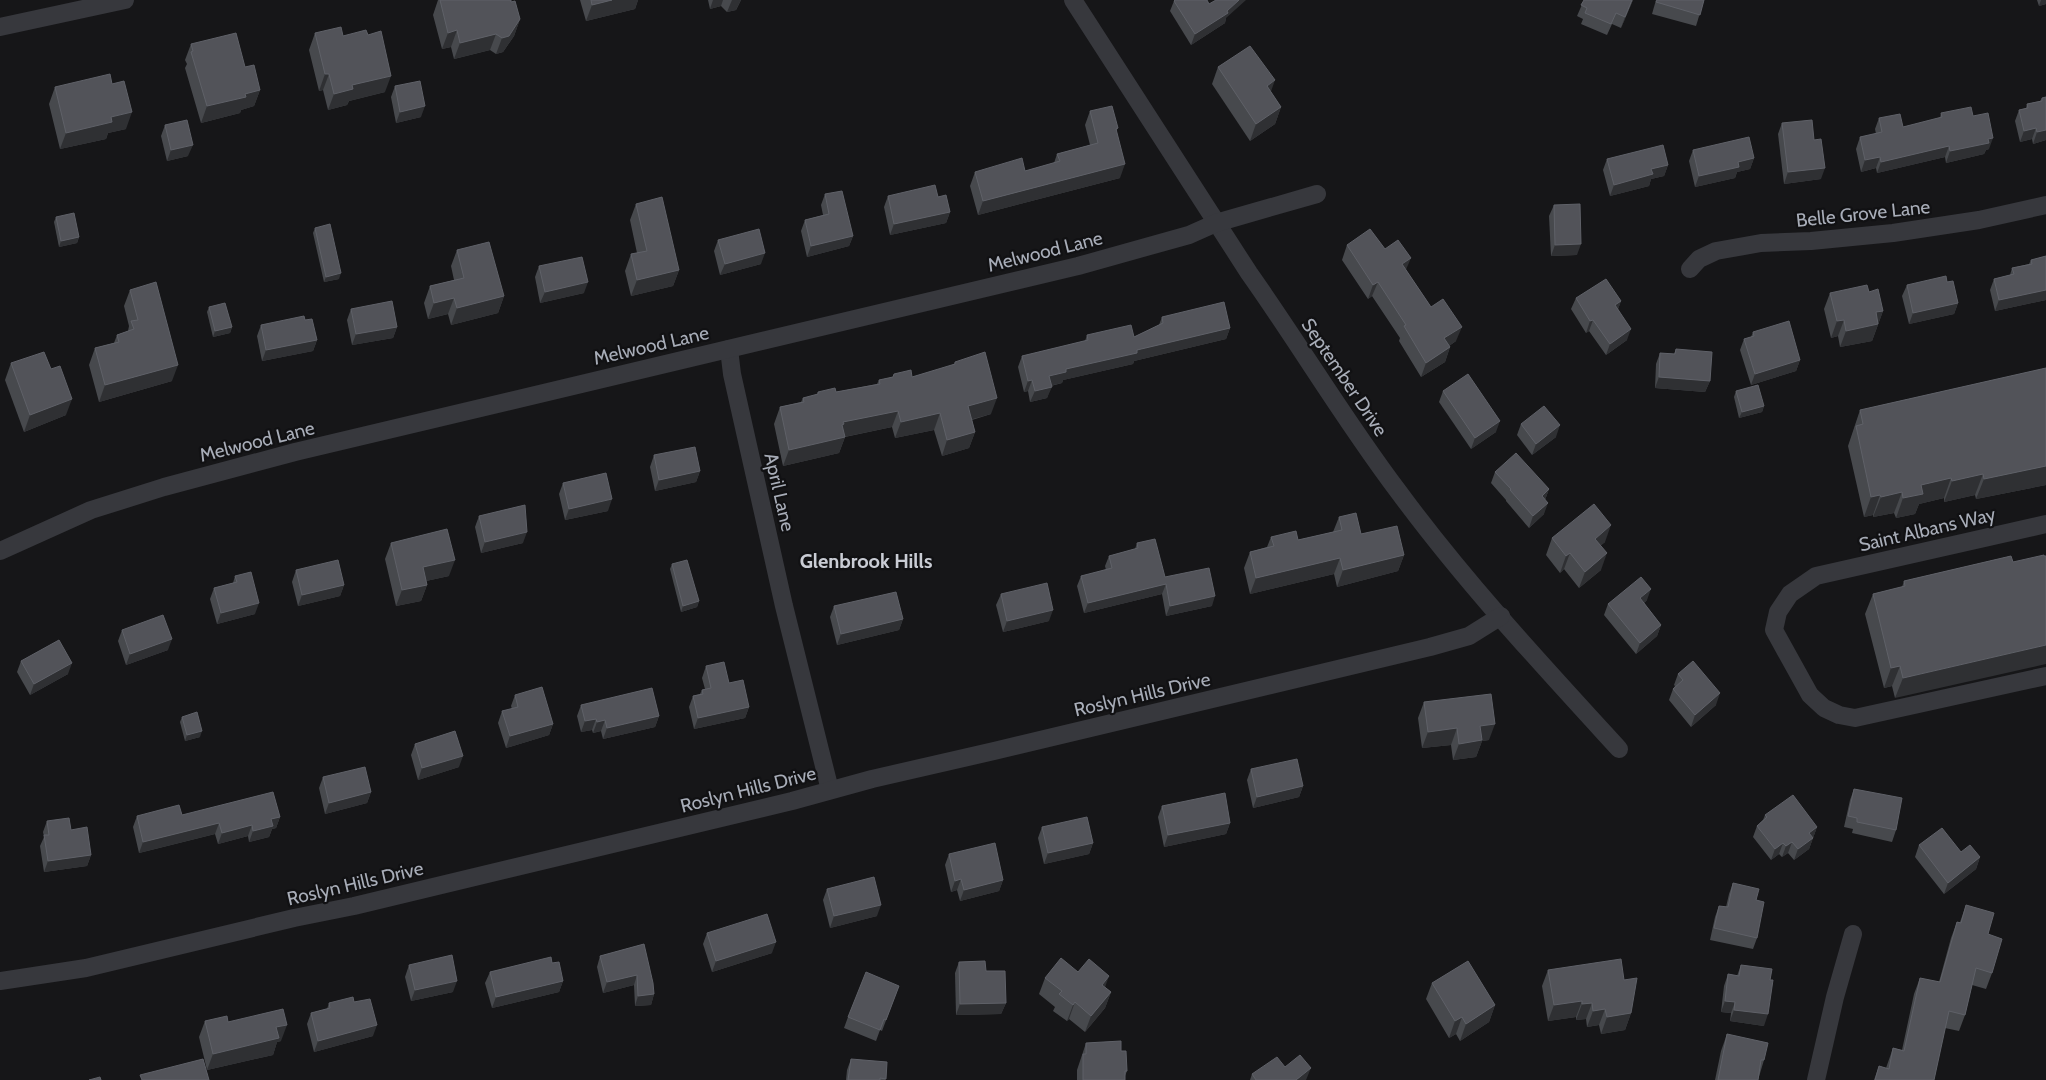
<svg xmlns="http://www.w3.org/2000/svg" width="2046" height="1080" viewBox="0 0 2046 1080" font-family="Cabin,sans-serif">
	<style>
		.lines { fill: none; stroke-linecap: round; stroke-linejoin: round }
		.minor { stroke: #37383d; stroke-width: 18 }
		.wall { fill: #47494d }
		.shaded-wall { fill: #2f3033 }
		.building { fill: #525359; stroke: #5f6168 }
		.labels { text-anchor: middle; stroke-width: 4.5; stroke-linejoin: round; paint-order: stroke }
		.street-label { font-size: 19px; fill: #a8adb8; stroke: #111113 }
		.neighbourhood-label { font-size: 20px; font-weight: bold; fill: #c9ccd4; stroke: #111113 }
	</style>
	<rect width="100%" height="100%" fill="#161618"/>
	<g class="lines">
		<!-- minor -->
		<g class="minor">
			<path d="M 1073,0 L 1249,273 C 1300,345 1345,421 1398,491 C 1465,582 1543,666 1619,749"/>
			<path d="M 0,27 L 125,0"/>
			<path d="M 1690,269 L 1699,259 L 1716,251 L 1761,243 L 1811,241 L 1893,233 L 1979,220 L 2046,205"/>
			<path d="M 729,349 L 732,374 L 784,606 L 830,790"/>
			<path d="M 2046,524 L 1816,576 L 1790,594 L 1778,612 L 1774,630 L 1810,695 L 1824,708 L 1839,715 L 1855,718 L 2046,676"/>
			<path d="M 0,551 L 91,510 L 164,487 L 295,452 L 1078,266 L 1189,235 L 1216,223 L 1317,194"/>
			<path d="M 0,981 L 86,968 L 294,918 L 354,906 L 792,801 L 872,779 L 994,751 L 1430,647 L 1469,636 L 1501,616"/>
			<path d="M 1816,1080 L 1835,997 L 1853,934"/>
		</g>
	</g>
	<!-- wall -->
	<g class="wall">
		<path d="M 438,0 L 440,0 L 520,19 L 514,36 L 503,52 L 496,54 L 490,50 L 454,59 L 451,47 L 442,49 L 433,15 Z"/>
		<path d="M 580,0 L 638,0 L 635,9 L 586,21 Z"/>
		<path d="M 708,0 L 741,0 L 736,10 L 727,12 L 721,6 L 710,9 Z"/>
		<path d="M 1584,0 L 1633,0 L 1621,28 L 1612,24 L 1607,35 L 1581,24 L 1583,19 L 1577,16 Z"/>
		<path d="M 1656,0 L 1704,0 L 1696,26 L 1652,14 Z"/>
		<path d="M 2037,0 L 2046,0 L 2046,4 L 2039,6 Z"/>
		<path d="M 1174,1 L 1209,4 L 1226,18 L 1225,23 L 1191,45 L 1170,11 Z"/>
		<path d="M 315,33 L 343,36 L 385,92 L 349,101 L 347,105 L 328,110 L 323,90 L 319,91 L 309,50 Z"/>
		<path d="M 191,44 L 245,67 L 260,90 L 254,106 L 241,110 L 240,113 L 201,123 L 185,68 L 187,64 L 185,60 Z"/>
		<path d="M 1218,67 L 1271,92 L 1281,107 L 1275,124 L 1250,141 L 1212,84 Z"/>
		<path d="M 395,86 L 421,117 L 396,123 L 391,97 Z"/>
		<path d="M 55,87 L 126,129 L 108,133 L 106,139 L 60,149 L 49,104 Z"/>
		<path d="M 2046,97 L 2046,140 L 2033,144 L 2032,139 L 2020,142 L 2015,121 L 2019,110 L 2026,108 L 2027,104 L 2040,101 L 2042,98 Z"/>
		<path d="M 1090,111 L 1118,128 L 1116,131 L 1120,178 L 978,215 L 970,186 L 975,172 L 1025,171 L 1054,163 L 1057,154 L 1090,145 L 1085,125 Z"/>
		<path d="M 1941,113 L 1973,116 L 1989,149 L 1986,150 L 1984,154 L 1946,163 L 1945,157 L 1877,173 L 1876,168 L 1861,172 L 1856,149 L 1860,137 L 1876,134 L 1875,129 L 1879,118 L 1903,127 L 1940,118 Z"/>
		<path d="M 1782,123 L 1814,140 L 1821,179 L 1784,184 L 1778,134 Z"/>
		<path d="M 165,125 L 188,156 L 167,161 L 161,136 Z"/>
		<path d="M 1693,150 L 1754,158 L 1750,169 L 1737,172 L 1735,178 L 1695,187 L 1689,161 Z"/>
		<path d="M 1607,159 L 1668,165 L 1664,176 L 1651,179 L 1649,186 L 1610,196 L 1603,170 Z"/>
		<path d="M 825,194 L 853,236 L 849,246 L 807,257 L 801,231 L 805,220 L 823,215 L 821,205 Z"/>
		<path d="M 888,196 L 938,197 L 950,212 L 946,223 L 890,235 L 884,207 Z"/>
		<path d="M 636,204 L 679,270 L 673,286 L 631,296 L 625,271 L 631,254 L 637,253 L 630,220 Z"/>
		<path d="M 1554,205 L 1577,255 L 1551,256 L 1549,216 Z"/>
		<path d="M 56,217 L 79,237 L 77,243 L 59,247 L 54,222 Z"/>
		<path d="M 315,228 L 339,279 L 324,282 L 313,233 Z"/>
		<path d="M 718,240 L 761,264 L 720,275 L 714,251 Z"/>
		<path d="M 1347,245 L 1385,249 L 1406,270 L 1431,307 L 1456,341 L 1449,346 L 1450,347 L 1445,362 L 1421,377 L 1399,341 L 1400,338 L 1372,296 L 1368,299 L 1342,260 Z"/>
		<path d="M 457,250 L 504,296 L 498,313 L 451,325 L 448,314 L 428,319 L 424,303 L 430,286 L 454,280 L 451,266 Z"/>
		<path d="M 2046,256 L 2046,300 L 1995,311 L 1990,290 L 1994,279 L 2010,275 L 2012,268 L 2029,264 L 2031,260 Z"/>
		<path d="M 539,266 L 584,293 L 540,303 L 535,277 Z"/>
		<path d="M 1947,282 L 1958,303 L 1954,314 L 1909,324 L 1902,296 L 1907,285 Z"/>
		<path d="M 130,290 L 172,381 L 99,402 L 89,365 L 95,348 L 114,343 L 117,335 L 128,331 L 129,326 L 124,306 Z"/>
		<path d="M 1869,292 L 1883,311 L 1872,341 L 1840,347 L 1838,336 L 1831,338 L 1824,309 L 1830,293 Z"/>
		<path d="M 1576,298 L 1621,301 L 1618,309 L 1627,340 L 1606,355 L 1589,331 L 1586,333 L 1571,309 Z"/>
		<path d="M 209,307 L 232,327 L 230,333 L 213,337 L 207,312 Z"/>
		<path d="M 351,309 L 397,327 L 393,338 L 352,345 L 347,320 Z"/>
		<path d="M 1162,317 L 1230,328 L 1226,339 L 1134,361 L 1133,364 L 1063,380 L 1062,383 L 1051,386 L 1047,398 L 1030,402 L 1028,391 L 1024,392 L 1018,367 L 1022,356 L 1085,341 L 1087,335 L 1134,337 L 1159,325 Z"/>
		<path d="M 305,320 L 317,340 L 313,351 L 262,361 L 257,336 L 261,325 Z"/>
		<path d="M 1753,332 L 1800,360 L 1796,371 L 1751,385 L 1740,350 L 1744,339 L 1751,337 Z"/>
		<path d="M 1676,349 L 1710,381 L 1705,392 L 1655,388 L 1656,364 L 1660,353 L 1674,354 Z"/>
		<path d="M 955,362 L 991,414 L 972,420 L 975,432 L 969,448 L 942,456 L 934,430 L 895,438 L 892,427 L 845,437 L 839,453 L 783,466 L 774,424 L 780,407 L 801,402 L 803,398 L 817,395 L 818,392 L 836,392 L 877,384 L 879,380 L 893,377 L 912,377 L 954,365 Z"/>
		<path d="M 11,363 L 66,415 L 24,432 L 5,380 Z"/>
		<path d="M 2046,368 L 2046,485 L 1976,499 L 1975,495 L 1944,502 L 1944,498 L 1919,504 L 1915,514 L 1896,518 L 1894,513 L 1873,517 L 1873,515 L 1864,517 L 1848,446 L 1860,410 Z"/>
		<path d="M 1443,391 L 1496,432 L 1471,449 L 1439,402 Z"/>
		<path d="M 1736,391 L 1764,406 L 1762,412 L 1739,418 L 1734,397 Z"/>
		<path d="M 1521,424 L 1556,437 L 1532,455 L 1517,435 Z"/>
		<path d="M 654,455 L 700,471 L 696,482 L 655,491 L 650,467 Z"/>
		<path d="M 1495,472 L 1549,489 L 1545,500 L 1544,514 L 1529,528 L 1506,501 L 1506,500 L 1491,483 Z"/>
		<path d="M 563,483 L 608,511 L 565,520 L 559,494 Z"/>
		<path d="M 479,516 L 523,543 L 481,553 L 475,527 Z"/>
		<path d="M 1339,517 L 1361,534 L 1404,555 L 1398,571 L 1337,587 L 1334,574 L 1250,594 L 1244,568 L 1250,552 L 1267,547 L 1271,537 L 1298,540 L 1333,532 Z"/>
		<path d="M 1552,538 L 1605,542 L 1600,546 L 1601,570 L 1579,588 L 1564,569 L 1560,573 L 1546,555 Z"/>
		<path d="M 391,543 L 449,576 L 426,581 L 427,585 L 421,601 L 396,606 L 385,559 Z"/>
		<path d="M 1137,543 L 1165,577 L 1212,606 L 1166,616 L 1162,594 L 1084,613 L 1077,586 L 1081,576 L 1106,570 L 1105,566 L 1109,556 L 1135,549 Z"/>
		<path d="M 2011,556 L 1895,698 L 1892,686 L 1884,688 L 1865,614 L 1873,594 L 1902,587 L 1904,581 Z"/>
		<path d="M 672,564 L 699,601 L 697,607 L 681,612 L 670,569 Z"/>
		<path d="M 296,570 L 344,585 L 340,596 L 298,606 L 292,582 Z"/>
		<path d="M 235,576 L 255,614 L 217,624 L 210,599 L 214,588 L 233,583 Z"/>
		<path d="M 1001,594 L 1049,621 L 1003,632 L 996,605 Z"/>
		<path d="M 1647,600 L 1644,603 L 1661,625 L 1657,636 L 1636,654 L 1604,615 L 1608,604 Z"/>
		<path d="M 834,606 L 903,619 L 899,630 L 837,645 L 830,617 Z"/>
		<path d="M 122,630 L 168,650 L 126,665 L 118,641 Z"/>
		<path d="M 21,661 L 68,674 L 30,695 L 17,672 Z"/>
		<path d="M 706,666 L 729,683 L 749,707 L 745,718 L 694,729 L 689,707 L 693,696 L 700,694 L 702,690 L 705,689 L 702,678 Z"/>
		<path d="M 1678,674 L 1716,705 L 1691,727 L 1669,700 L 1673,689 L 1675,686 L 1674,685 Z"/>
		<path d="M 515,695 L 553,724 L 549,735 L 506,748 L 498,723 L 502,711 L 512,709 L 511,706 Z"/>
		<path d="M 1424,702 L 1489,740 L 1482,741 L 1476,757 L 1453,760 L 1451,745 L 1422,748 L 1418,718 Z"/>
		<path d="M 581,705 L 659,716 L 655,727 L 603,739 L 601,731 L 593,733 L 592,730 L 581,732 L 577,716 Z"/>
		<path d="M 182,717 L 200,737 L 185,741 L 180,722 Z"/>
		<path d="M 415,744 L 459,767 L 418,780 L 411,755 Z"/>
		<path d="M 1251,769 L 1303,786 L 1299,797 L 1253,808 L 1247,780 Z"/>
		<path d="M 323,777 L 371,792 L 367,803 L 325,814 L 319,788 Z"/>
		<path d="M 1854,789 L 1896,830 L 1892,842 L 1852,833 L 1853,829 L 1844,827 L 1850,800 Z"/>
		<path d="M 1162,806 L 1230,823 L 1226,834 L 1164,847 L 1158,817 Z"/>
		<path d="M 182,815 L 280,817 L 276,828 L 272,829 L 269,837 L 249,842 L 248,836 L 218,844 L 215,834 L 139,853 L 133,827 L 137,816 Z"/>
		<path d="M 1765,815 L 1817,827 L 1809,849 L 1794,860 L 1788,853 L 1782,857 L 1779,854 L 1771,860 L 1753,837 L 1757,826 L 1763,820 Z"/>
		<path d="M 47,821 L 91,855 L 87,866 L 44,872 L 40,846 L 44,837 L 43,832 Z"/>
		<path d="M 1042,827 L 1093,843 L 1089,854 L 1044,864 L 1038,838 Z"/>
		<path d="M 1919,845 L 1961,852 L 1980,857 L 1976,869 L 1944,894 L 1915,857 Z"/>
		<path d="M 949,854 L 1003,880 L 999,891 L 960,901 L 957,890 L 951,892 L 945,865 Z"/>
		<path d="M 1733,883 L 1756,900 L 1757,938 L 1753,949 L 1710,940 L 1715,917 L 1719,906 L 1726,907 L 1729,894 Z"/>
		<path d="M 827,889 L 877,916 L 830,928 L 823,900 Z"/>
		<path d="M 1966,905 L 1988,934 L 1992,973 L 1986,989 L 1972,985 L 1965,1015 L 1959,1031 L 1945,1028 L 1934,1080 L 1874,1080 L 1879,1066 L 1886,1068 L 1893,1048 L 1902,1050 L 1914,994 L 1920,978 L 1939,982 L 1951,938 L 1957,922 L 1960,922 Z"/>
		<path d="M 707,933 L 772,953 L 712,972 L 703,944 Z"/>
		<path d="M 644,944 L 654,994 L 651,1005 L 635,1006 L 634,985 L 603,993 L 597,967 L 600,956 Z"/>
		<path d="M 959,962 L 986,971 L 1006,1003 L 1001,1014 L 956,1015 L 955,973 Z"/>
		<path d="M 552,963 L 563,981 L 559,992 L 492,1008 L 485,983 L 490,972 Z"/>
		<path d="M 409,965 L 453,992 L 411,1001 L 405,977 Z"/>
		<path d="M 1741,965 L 1764,1026 L 1730,1021 L 1731,1013 L 1721,1012 L 1724,986 L 1728,974 L 1737,976 Z"/>
		<path d="M 1548,970 L 1624,980 L 1631,1013 L 1625,1030 L 1601,1034 L 1599,1025 L 1587,1027 L 1586,1019 L 1576,1020 L 1576,1017 L 1548,1021 L 1542,986 Z"/>
		<path d="M 1078,972 L 1105,987 L 1111,992 L 1105,1008 L 1085,1032 L 1069,1019 L 1067,1021 L 1053,1011 L 1055,1007 L 1039,994 L 1045,978 Z"/>
		<path d="M 1432,983 L 1495,1005 L 1489,1022 L 1460,1041 L 1456,1034 L 1449,1038 L 1426,999 Z"/>
		<path d="M 899,986 L 882,1031 L 880,1030 L 876,1041 L 844,1028 L 848,1017 Z"/>
		<path d="M 354,1002 L 373,1036 L 314,1052 L 307,1024 L 311,1013 L 327,1009 L 329,1003 Z"/>
		<path d="M 205,1021 L 228,1022 L 281,1041 L 277,1042 L 273,1055 L 207,1070 L 199,1037 Z"/>
		<path d="M 1727,1034 L 1764,1060 L 1758,1080 L 1715,1080 L 1721,1051 Z"/>
		<path d="M 1086,1043 L 1121,1051 L 1127,1071 L 1125,1076 L 1125,1080 L 1077,1080 L 1077,1070 Z"/>
		<path d="M 851,1059 L 886,1079 L 885,1080 L 846,1080 L 847,1070 Z"/>
		<path d="M 1285,1067 L 1306,1080 L 1250,1080 L 1252,1074 Z"/>
	</g>
	<!-- shaded-wall -->
	<g class="shaded-wall">
		<path d="M 612,0 L 638,0 L 635,9 L 586,21 L 592,5 Z"/>
		<path d="M 713,0 L 723,0 L 721,6 L 710,9 Z"/>
		<path d="M 732,0 L 741,0 L 736,10 L 727,12 Z"/>
		<path d="M 1239,0 L 1246,0 L 1226,18 L 1225,23 L 1191,45 L 1195,34 L 1227,11 Z"/>
		<path d="M 1632,0 L 1633,0 L 1621,28 L 1625,17 Z"/>
		<path d="M 2041,0 L 2046,0 L 2046,4 L 2039,6 Z"/>
		<path d="M 520,19 L 514,36 L 503,52 L 496,54 L 502,38 Z"/>
		<path d="M 457,30 L 451,47 L 442,49 L 448,33 Z"/>
		<path d="M 496,34 L 490,50 L 454,59 L 460,43 Z"/>
		<path d="M 325,74 L 329,74 L 323,90 L 319,91 Z"/>
		<path d="M 391,76 L 385,92 L 349,101 L 347,105 L 328,110 L 334,94 L 352,85 Z"/>
		<path d="M 1275,80 L 1269,97 L 1267,86 Z"/>
		<path d="M 260,90 L 254,106 L 241,110 L 240,113 L 201,123 L 207,106 L 245,94 Z"/>
		<path d="M 425,106 L 421,117 L 396,123 L 400,112 Z"/>
		<path d="M 1281,107 L 1275,124 L 1250,141 L 1256,124 Z"/>
		<path d="M 132,112 L 126,129 L 108,133 L 106,139 L 60,149 L 66,133 L 111,117 Z"/>
		<path d="M 2036,128 L 2032,139 L 2020,142 L 2024,131 Z"/>
		<path d="M 2046,130 L 2046,140 L 2033,144 L 2037,132 Z"/>
		<path d="M 1993,138 L 1989,149 L 1986,150 L 1984,154 L 1946,163 L 1950,151 Z"/>
		<path d="M 193,145 L 188,156 L 167,161 L 171,150 Z"/>
		<path d="M 1949,146 L 1945,157 L 1877,173 L 1881,162 Z"/>
		<path d="M 1880,157 L 1876,168 L 1861,172 L 1865,160 Z"/>
		<path d="M 1754,158 L 1750,169 L 1737,172 L 1735,178 L 1695,187 L 1699,176 L 1738,162 Z"/>
		<path d="M 1125,164 L 1120,178 L 978,215 L 983,201 Z"/>
		<path d="M 1668,165 L 1664,176 L 1651,179 L 1649,186 L 1610,196 L 1614,185 L 1651,169 Z"/>
		<path d="M 1825,168 L 1821,179 L 1784,184 L 1788,172 Z"/>
		<path d="M 950,212 L 946,223 L 890,235 L 894,224 Z"/>
		<path d="M 853,236 L 849,246 L 807,257 L 811,246 Z"/>
		<path d="M 79,237 L 77,243 L 59,247 L 61,241 Z"/>
		<path d="M 1581,244 L 1577,255 L 1551,256 L 1555,245 Z"/>
		<path d="M 765,253 L 761,264 L 720,275 L 725,264 Z"/>
		<path d="M 1411,258 L 1405,272 L 1402,264 Z"/>
		<path d="M 679,270 L 673,286 L 631,296 L 637,280 Z"/>
		<path d="M 341,273 L 339,279 L 324,282 L 326,277 Z"/>
		<path d="M 588,282 L 584,293 L 540,303 L 545,292 Z"/>
		<path d="M 1378,282 L 1372,296 L 1368,299 L 1373,285 Z"/>
		<path d="M 2046,290 L 2046,300 L 1995,311 L 1999,300 Z"/>
		<path d="M 504,296 L 498,313 L 451,325 L 457,308 Z"/>
		<path d="M 454,298 L 448,314 L 428,319 L 434,303 Z"/>
		<path d="M 1621,301 L 1617,312 L 1615,305 Z"/>
		<path d="M 1958,303 L 1954,314 L 1909,324 L 1913,313 Z"/>
		<path d="M 1883,311 L 1872,341 L 1840,347 L 1846,331 L 1876,312 Z"/>
		<path d="M 1593,320 L 1589,331 L 1586,333 L 1590,321 Z"/>
		<path d="M 1844,320 L 1838,336 L 1831,338 L 1837,321 Z"/>
		<path d="M 232,327 L 230,333 L 213,337 L 215,331 Z"/>
		<path d="M 397,327 L 393,338 L 352,345 L 356,334 Z"/>
		<path d="M 1462,327 L 1456,341 L 1439,353 L 1444,338 Z"/>
		<path d="M 1230,328 L 1226,339 L 1134,361 L 1133,364 L 1063,380 L 1062,383 L 1045,387 L 1049,376 L 1066,369 L 1137,350 Z"/>
		<path d="M 1631,329 L 1627,340 L 1606,355 L 1610,344 Z"/>
		<path d="M 317,340 L 313,351 L 262,361 L 266,350 Z"/>
		<path d="M 1450,347 L 1445,362 L 1421,377 L 1426,363 Z"/>
		<path d="M 1800,360 L 1796,371 L 1751,385 L 1755,374 Z"/>
		<path d="M 178,365 L 172,381 L 99,402 L 105,385 Z"/>
		<path d="M 1659,377 L 1710,381 L 1705,392 L 1655,388 Z"/>
		<path d="M 1032,380 L 1028,391 L 1024,392 L 1028,381 Z"/>
		<path d="M 1052,387 L 1047,398 L 1030,402 L 1035,391 Z"/>
		<path d="M 997,398 L 991,414 L 962,422 L 968,406 Z"/>
		<path d="M 72,399 L 66,415 L 24,432 L 30,415 Z"/>
		<path d="M 1764,406 L 1762,412 L 1739,418 L 1742,412 Z"/>
		<path d="M 898,411 L 892,427 L 839,438 L 845,437 L 839,453 L 783,466 L 789,450 L 843,422 Z"/>
		<path d="M 940,413 L 934,430 L 895,438 L 901,422 Z"/>
		<path d="M 1500,421 L 1496,432 L 1471,449 L 1475,438 Z"/>
		<path d="M 1560,425 L 1556,437 L 1532,455 L 1536,444 Z"/>
		<path d="M 975,432 L 969,448 L 942,456 L 947,440 Z"/>
		<path d="M 2046,466 L 2046,485 L 1976,499 L 1984,479 Z"/>
		<path d="M 700,471 L 696,482 L 655,491 L 659,480 Z"/>
		<path d="M 1983,474 L 1975,495 L 1944,502 L 1952,481 Z"/>
		<path d="M 1951,478 L 1944,498 L 1919,504 L 1915,514 L 1896,518 L 1903,498 L 1921,485 Z"/>
		<path d="M 1549,489 L 1545,500 L 1542,496 Z"/>
		<path d="M 1902,492 L 1894,513 L 1873,517 L 1881,497 Z"/>
		<path d="M 1880,495 L 1873,515 L 1864,517 L 1871,497 Z"/>
		<path d="M 612,499 L 608,511 L 565,520 L 569,509 Z"/>
		<path d="M 1548,503 L 1544,514 L 1529,528 L 1533,516 Z"/>
		<path d="M 1611,525 L 1605,542 L 1589,555 L 1595,539 Z"/>
		<path d="M 527,532 L 523,543 L 481,553 L 485,542 Z"/>
		<path d="M 1570,553 L 1564,569 L 1560,573 L 1566,556 Z"/>
		<path d="M 1607,553 L 1601,570 L 1579,588 L 1585,572 Z"/>
		<path d="M 1404,555 L 1398,571 L 1337,587 L 1343,570 Z"/>
		<path d="M 1340,558 L 1334,574 L 1250,594 L 1256,578 Z"/>
		<path d="M 455,560 L 449,576 L 417,583 L 423,567 Z"/>
		<path d="M 1166,584 L 1162,594 L 1084,613 L 1088,603 Z"/>
		<path d="M 344,585 L 340,596 L 298,606 L 302,595 Z"/>
		<path d="M 427,585 L 421,601 L 396,606 L 402,590 Z"/>
		<path d="M 1651,589 L 1647,600 L 1636,609 L 1640,598 Z"/>
		<path d="M 1215,596 L 1212,606 L 1166,616 L 1170,606 Z"/>
		<path d="M 699,601 L 697,607 L 681,612 L 683,606 Z"/>
		<path d="M 259,603 L 255,614 L 217,624 L 221,613 Z"/>
		<path d="M 1053,610 L 1049,621 L 1003,632 L 1007,621 Z"/>
		<path d="M 903,619 L 899,630 L 837,645 L 841,634 Z"/>
		<path d="M 1661,625 L 1657,636 L 1636,654 L 1640,643 Z"/>
		<path d="M 172,639 L 168,650 L 126,665 L 130,654 Z"/>
		<path d="M 2046,645 L 2046,664 L 1895,698 L 1903,678 Z"/>
		<path d="M 72,663 L 68,674 L 30,695 L 34,684 Z"/>
		<path d="M 1900,666 L 1892,686 L 1884,688 L 1891,668 Z"/>
		<path d="M 1720,693 L 1716,705 L 1691,727 L 1695,715 Z"/>
		<path d="M 749,707 L 745,718 L 694,729 L 698,718 Z"/>
		<path d="M 659,716 L 655,727 L 603,739 L 607,728 Z"/>
		<path d="M 596,719 L 592,730 L 581,732 L 585,721 Z"/>
		<path d="M 605,720 L 601,731 L 593,733 L 597,722 Z"/>
		<path d="M 553,724 L 549,735 L 506,748 L 510,736 Z"/>
		<path d="M 1495,724 L 1489,740 L 1482,741 L 1476,757 L 1453,760 L 1459,744 L 1480,726 Z"/>
		<path d="M 1457,728 L 1451,745 L 1422,748 L 1428,732 Z"/>
		<path d="M 202,731 L 200,737 L 185,741 L 187,735 Z"/>
		<path d="M 463,756 L 459,767 L 418,780 L 422,768 Z"/>
		<path d="M 1303,786 L 1299,797 L 1253,808 L 1257,797 Z"/>
		<path d="M 371,792 L 367,803 L 325,814 L 329,803 Z"/>
		<path d="M 280,817 L 276,828 L 272,829 L 269,837 L 249,842 L 253,831 L 271,819 Z"/>
		<path d="M 219,823 L 215,834 L 139,853 L 143,842 Z"/>
		<path d="M 1230,823 L 1226,834 L 1164,847 L 1168,835 Z"/>
		<path d="M 252,825 L 248,836 L 218,844 L 222,833 Z"/>
		<path d="M 1817,827 L 1809,849 L 1794,860 L 1798,849 L 1809,833 Z"/>
		<path d="M 1792,842 L 1788,853 L 1782,857 L 1786,846 Z"/>
		<path d="M 1093,843 L 1089,854 L 1044,864 L 1048,853 Z"/>
		<path d="M 1783,843 L 1779,854 L 1771,860 L 1775,849 Z"/>
		<path d="M 91,855 L 87,866 L 44,872 L 48,861 Z"/>
		<path d="M 1980,857 L 1976,869 L 1944,894 L 1948,883 Z"/>
		<path d="M 961,879 L 957,890 L 951,892 L 955,881 Z"/>
		<path d="M 1003,880 L 999,891 L 960,901 L 964,890 Z"/>
		<path d="M 881,905 L 877,916 L 830,928 L 834,916 Z"/>
		<path d="M 776,942 L 772,953 L 712,972 L 716,961 Z"/>
		<path d="M 637,975 L 634,985 L 603,993 L 607,982 Z"/>
		<path d="M 1109,976 L 1103,993 L 1102,985 Z"/>
		<path d="M 457,981 L 453,992 L 411,1001 L 415,990 Z"/>
		<path d="M 563,981 L 559,992 L 492,1008 L 496,997 Z"/>
		<path d="M 1111,992 L 1105,1008 L 1085,1032 L 1091,1016 Z"/>
		<path d="M 654,994 L 651,1005 L 635,1006 L 638,996 Z"/>
		<path d="M 1582,1001 L 1576,1017 L 1548,1021 L 1554,1005 Z"/>
		<path d="M 1725,1001 L 1735,1002 L 1731,1013 L 1721,1012 Z"/>
		<path d="M 1075,1002 L 1069,1019 L 1067,1021 L 1073,1005 Z"/>
		<path d="M 1006,1003 L 1001,1014 L 956,1015 L 960,1004 Z"/>
		<path d="M 1592,1003 L 1586,1019 L 1576,1020 L 1582,1004 Z"/>
		<path d="M 1495,1005 L 1489,1022 L 1460,1041 L 1466,1024 Z"/>
		<path d="M 1605,1009 L 1599,1025 L 1587,1027 L 1593,1011 Z"/>
		<path d="M 1734,1010 L 1768,1014 L 1764,1026 L 1730,1021 Z"/>
		<path d="M 1631,1013 L 1625,1030 L 1601,1034 L 1607,1017 Z"/>
		<path d="M 1462,1017 L 1456,1034 L 1449,1038 L 1455,1021 Z"/>
		<path d="M 287,1025 L 281,1041 L 277,1042 L 273,1055 L 207,1070 L 213,1054 L 276,1027 Z"/>
		<path d="M 377,1025 L 373,1036 L 314,1052 L 318,1041 Z"/>
		<path d="M 1311,1068 L 1306,1080 L 1296,1080 Z"/>
	</g>
	<!-- building -->
	<g class="building">
		<path d="M 440,0 L 511,0 L 511,2 L 515,1 L 520,19 L 509,36 L 502,38 L 496,34 L 460,43 L 457,30 L 448,33 Z"/>
		<path d="M 591,0 L 612,0 L 592,5 Z"/>
		<path d="M 1175,0 L 1207,0 L 1209,4 L 1216,0 L 1239,0 L 1227,11 L 1228,13 L 1195,34 L 1174,1 Z"/>
		<path d="M 1584,0 L 1632,0 L 1625,17 L 1616,13 L 1611,24 L 1585,13 L 1587,8 L 1581,5 Z"/>
		<path d="M 1657,0 L 1704,0 L 1700,15 L 1656,2 Z"/>
		<path d="M 341,27 L 343,36 L 366,30 L 368,35 L 381,31 L 391,76 L 352,85 L 353,89 L 334,94 L 329,74 L 325,74 L 315,33 Z"/>
		<path d="M 236,33 L 245,67 L 254,65 L 260,90 L 245,94 L 246,97 L 207,106 L 191,52 L 193,51 L 191,44 Z"/>
		<path d="M 1250,46 L 1275,80 L 1267,86 L 1281,107 L 1256,124 L 1218,67 Z"/>
		<path d="M 110,74 L 112,84 L 124,81 L 132,112 L 111,117 L 112,122 L 66,133 L 55,87 Z"/>
		<path d="M 420,81 L 425,106 L 400,112 L 395,86 Z"/>
		<path d="M 2046,97 L 2046,130 L 2037,132 L 2036,128 L 2024,131 L 2019,110 L 2028,108 L 2027,104 L 2042,101 L 2042,98 Z"/>
		<path d="M 1112,106 L 1118,128 L 1116,129 L 1125,164 L 983,201 L 975,172 L 1022,158 L 1025,171 L 1060,161 L 1057,154 L 1098,143 L 1090,111 Z"/>
		<path d="M 1971,107 L 1973,116 L 1988,113 L 1993,138 L 1988,139 L 1989,143 L 1950,151 L 1949,146 L 1881,162 L 1880,157 L 1865,160 L 1860,137 L 1882,132 L 1879,118 L 1900,114 L 1903,127 L 1942,117 L 1941,113 Z"/>
		<path d="M 187,120 L 193,145 L 171,150 L 165,125 Z"/>
		<path d="M 1812,120 L 1814,140 L 1821,139 L 1825,168 L 1788,172 L 1782,123 Z"/>
		<path d="M 1749,137 L 1754,158 L 1738,162 L 1739,167 L 1699,176 L 1693,150 Z"/>
		<path d="M 1663,145 L 1668,165 L 1651,169 L 1653,174 L 1614,185 L 1607,159 Z"/>
		<path d="M 935,185 L 938,197 L 946,195 L 950,212 L 894,224 L 888,196 Z"/>
		<path d="M 842,191 L 853,236 L 811,246 L 805,220 L 829,214 L 825,194 Z"/>
		<path d="M 662,197 L 679,270 L 637,280 L 631,254 L 647,251 L 636,204 Z"/>
		<path d="M 1580,204 L 1581,244 L 1555,245 L 1554,205 Z"/>
		<path d="M 74,213 L 79,237 L 61,241 L 56,217 Z"/>
		<path d="M 330,224 L 341,273 L 326,277 L 315,228 Z"/>
		<path d="M 759,229 L 765,253 L 725,264 L 718,240 Z"/>
		<path d="M 1370,229 L 1385,249 L 1398,240 L 1411,258 L 1402,264 L 1431,307 L 1443,299 L 1462,327 L 1444,338 L 1450,347 L 1426,363 L 1404,326 L 1406,325 L 1378,282 L 1373,285 L 1347,245 Z"/>
		<path d="M 489,242 L 504,296 L 457,308 L 454,298 L 434,303 L 430,286 L 464,278 L 457,250 Z"/>
		<path d="M 2046,256 L 2046,290 L 1999,300 L 1994,279 L 2014,274 L 2012,268 L 2032,264 L 2031,260 Z"/>
		<path d="M 582,257 L 588,282 L 545,292 L 539,266 Z"/>
		<path d="M 1946,276 L 1947,282 L 1953,281 L 1958,303 L 1913,313 L 1907,285 Z"/>
		<path d="M 1606,279 L 1621,301 L 1615,305 L 1631,329 L 1610,344 L 1593,320 L 1590,321 L 1576,298 Z"/>
		<path d="M 156,282 L 178,365 L 105,385 L 95,348 L 119,342 L 117,335 L 134,329 L 131,321 L 138,320 L 130,290 Z"/>
		<path d="M 1867,285 L 1869,292 L 1878,289 L 1883,311 L 1876,312 L 1878,324 L 1846,331 L 1844,320 L 1837,321 L 1830,293 Z"/>
		<path d="M 392,301 L 397,327 L 356,334 L 351,309 Z"/>
		<path d="M 1224,302 L 1230,328 L 1137,350 L 1137,353 L 1066,369 L 1066,372 L 1049,376 L 1052,387 L 1035,391 L 1032,380 L 1028,381 L 1022,356 L 1088,340 L 1087,335 L 1131,325 L 1134,337 L 1163,323 L 1162,317 Z"/>
		<path d="M 225,303 L 232,327 L 215,331 L 209,307 Z"/>
		<path d="M 304,316 L 305,320 L 312,319 L 317,340 L 266,350 L 261,325 Z"/>
		<path d="M 1789,321 L 1800,360 L 1755,374 L 1744,339 L 1754,336 L 1753,332 Z"/>
		<path d="M 1676,349 L 1712,352 L 1710,381 L 1659,377 L 1660,353 L 1675,354 Z"/>
		<path d="M 44,352 L 51,369 L 60,366 L 72,399 L 30,415 L 11,363 Z"/>
		<path d="M 985,352 L 997,398 L 968,406 L 975,432 L 947,440 L 940,413 L 901,422 L 898,411 L 843,422 L 844,424 L 842,425 L 845,437 L 789,450 L 780,407 L 804,402 L 803,398 L 818,394 L 818,392 L 835,388 L 836,392 L 880,384 L 879,380 L 893,377 L 894,374 L 911,370 L 912,377 L 955,364 L 955,362 Z"/>
		<path d="M 2046,368 L 2046,466 L 1984,479 L 1983,474 L 1952,481 L 1951,478 L 1921,485 L 1923,494 L 1903,498 L 1902,492 L 1881,497 L 1880,495 L 1871,497 L 1856,426 L 1863,424 L 1860,410 Z"/>
		<path d="M 1468,374 L 1500,421 L 1475,438 L 1443,391 Z"/>
		<path d="M 1758,385 L 1764,406 L 1742,412 L 1736,391 Z"/>
		<path d="M 1544,406 L 1560,425 L 1536,444 L 1521,424 Z"/>
		<path d="M 695,447 L 700,471 L 659,480 L 654,455 Z"/>
		<path d="M 1516,453 L 1549,489 L 1542,496 L 1548,503 L 1533,516 L 1510,490 L 1511,489 L 1495,472 Z"/>
		<path d="M 606,473 L 612,499 L 569,509 L 563,483 Z"/>
		<path d="M 1594,504 L 1611,525 L 1595,539 L 1607,553 L 1585,572 L 1570,553 L 1566,556 L 1552,538 Z"/>
		<path d="M 525,505 L 527,532 L 485,542 L 479,516 Z"/>
		<path d="M 1356,513 L 1361,534 L 1397,526 L 1404,555 L 1343,570 L 1340,558 L 1256,578 L 1250,552 L 1274,546 L 1271,537 L 1296,531 L 1298,540 L 1342,530 L 1339,517 Z"/>
		<path d="M 447,529 L 455,560 L 423,567 L 427,585 L 402,590 L 391,543 Z"/>
		<path d="M 1155,539 L 1165,577 L 1209,568 L 1215,596 L 1170,606 L 1166,584 L 1088,603 L 1081,576 L 1112,568 L 1109,556 L 1138,548 L 1137,543 Z"/>
		<path d="M 2044,555 L 2044,556 L 2046,556 L 2046,645 L 1903,678 L 1900,666 L 1891,668 L 1873,594 L 1905,586 L 1904,581 L 2011,556 L 2013,562 Z"/>
		<path d="M 338,560 L 344,585 L 302,595 L 296,570 Z"/>
		<path d="M 687,560 L 699,601 L 683,606 L 672,564 Z"/>
		<path d="M 251,572 L 259,603 L 221,613 L 214,588 L 237,582 L 235,576 Z"/>
		<path d="M 1641,577 L 1651,589 L 1640,598 L 1661,625 L 1640,643 L 1608,604 Z"/>
		<path d="M 1047,583 L 1053,610 L 1007,621 L 1001,594 Z"/>
		<path d="M 896,592 L 903,619 L 841,634 L 834,606 Z"/>
		<path d="M 163,615 L 172,639 L 130,654 L 122,630 Z"/>
		<path d="M 59,640 L 72,663 L 34,684 L 21,661 Z"/>
		<path d="M 1693,661 L 1720,693 L 1695,715 L 1673,689 L 1683,680 L 1678,674 Z"/>
		<path d="M 724,662 L 729,683 L 743,680 L 749,707 L 698,718 L 693,696 L 703,694 L 702,690 L 711,688 L 706,666 Z"/>
		<path d="M 542,687 L 553,724 L 510,736 L 502,711 L 518,707 L 515,695 Z"/>
		<path d="M 652,688 L 659,716 L 607,728 L 605,720 L 597,722 L 596,719 L 585,721 L 581,705 Z"/>
		<path d="M 1491,694 L 1495,724 L 1480,726 L 1482,740 L 1459,744 L 1457,728 L 1428,732 L 1424,702 Z"/>
		<path d="M 197,712 L 202,731 L 187,735 L 182,717 Z"/>
		<path d="M 455,731 L 463,756 L 422,768 L 415,744 Z"/>
		<path d="M 1297,759 L 1303,786 L 1257,797 L 1251,769 Z"/>
		<path d="M 365,767 L 371,792 L 329,803 L 323,777 Z"/>
		<path d="M 1854,789 L 1902,798 L 1896,830 L 1857,822 L 1857,818 L 1848,816 Z"/>
		<path d="M 273,792 L 280,817 L 271,819 L 273,826 L 253,831 L 252,825 L 222,833 L 219,823 L 143,842 L 137,816 L 179,805 L 182,815 Z"/>
		<path d="M 1225,793 L 1230,823 L 1168,835 L 1162,806 Z"/>
		<path d="M 1793,795 L 1817,827 L 1809,833 L 1813,838 L 1798,849 L 1792,842 L 1786,846 L 1783,843 L 1775,849 L 1757,826 L 1767,817 L 1765,815 Z"/>
		<path d="M 1087,817 L 1093,843 L 1048,853 L 1042,827 Z"/>
		<path d="M 69,818 L 71,830 L 87,827 L 91,855 L 48,861 L 44,835 L 49,835 L 47,821 Z"/>
		<path d="M 1942,828 L 1961,852 L 1970,845 L 1980,857 L 1948,883 L 1919,845 Z"/>
		<path d="M 995,843 L 1003,880 L 964,890 L 961,879 L 955,881 L 949,854 Z"/>
		<path d="M 874,877 L 881,905 L 834,916 L 827,889 Z"/>
		<path d="M 1733,883 L 1759,889 L 1756,900 L 1764,902 L 1757,938 L 1714,928 L 1719,906 L 1728,907 Z"/>
		<path d="M 1966,905 L 1994,913 L 1988,934 L 2002,939 L 1992,973 L 1976,968 L 1965,1015 L 1949,1011 L 1934,1080 L 1875,1080 L 1879,1066 L 1889,1069 L 1893,1048 L 1904,1051 L 1920,978 L 1940,982 L 1957,922 L 1961,923 Z"/>
		<path d="M 767,914 L 776,942 L 716,961 L 707,933 Z"/>
		<path d="M 644,944 L 653,983 L 654,994 L 638,996 L 637,975 L 607,982 L 600,956 Z"/>
		<path d="M 452,955 L 457,981 L 415,990 L 409,965 Z"/>
		<path d="M 551,957 L 552,963 L 559,962 L 563,981 L 496,997 L 490,972 Z"/>
		<path d="M 1061,958 L 1078,972 L 1089,959 L 1109,976 L 1102,985 L 1111,992 L 1091,1016 L 1075,1002 L 1073,1005 L 1059,994 L 1062,991 L 1045,978 Z"/>
		<path d="M 1621,959 L 1624,980 L 1637,978 L 1631,1013 L 1607,1017 L 1605,1009 L 1593,1011 L 1592,1003 L 1582,1004 L 1582,1001 L 1554,1005 L 1548,970 Z"/>
		<path d="M 985,961 L 986,971 L 1005,971 L 1006,1003 L 960,1004 L 959,962 Z"/>
		<path d="M 1468,961 L 1495,1005 L 1466,1024 L 1462,1017 L 1455,1021 L 1432,983 Z"/>
		<path d="M 1741,965 L 1772,969 L 1770,980 L 1773,980 L 1768,1014 L 1734,1010 L 1735,1002 L 1725,1001 L 1728,974 L 1739,976 Z"/>
		<path d="M 866,972 L 899,986 L 886,1020 L 884,1019 L 880,1030 L 848,1017 Z"/>
		<path d="M 353,997 L 354,1002 L 370,999 L 377,1025 L 318,1041 L 311,1013 L 330,1008 L 329,1003 Z"/>
		<path d="M 283,1009 L 287,1025 L 276,1027 L 279,1038 L 213,1054 L 205,1021 L 227,1016 L 228,1022 Z"/>
		<path d="M 1727,1034 L 1768,1043 L 1764,1060 L 1761,1060 L 1758,1080 L 1718,1080 Z"/>
		<path d="M 1121,1041 L 1121,1051 L 1126,1051 L 1127,1071 L 1125,1071 L 1125,1080 L 1083,1080 L 1083,1054 L 1086,1054 L 1086,1043 Z"/>
		<path d="M 1300,1055 L 1311,1068 L 1296,1080 L 1256,1080 L 1252,1074 L 1277,1057 L 1285,1067 Z"/>
		<path d="M 203,1059 L 209,1080 L 142,1080 L 140,1075 Z"/>
		<path d="M 851,1059 L 887,1062 L 886,1079 L 880,1078 L 880,1080 L 848,1080 Z"/>
		<path d="M 100,1077 L 101,1080 L 89,1080 Z"/>
	</g>
	<g class="labels">
		<!-- street labels -->
		<g class="street-label">
			<text transform="translate(1863 213) rotate(-6)" y="7">Belle Grove Lane</text>
			<text transform="translate(1045 251) rotate(-14)" y="7">Melwood Lane</text>
			<text transform="translate(651 345) rotate(-13)" y="7">Melwood Lane</text>
			<text transform="translate(1345 377) rotate(56)" y="7">September Drive</text>
			<text transform="translate(257 441) rotate(-14)" y="7">Melwood Lane</text>
			<text transform="translate(780 492) rotate(77)" y="7">April Lane</text>
			<text transform="translate(1927 529) rotate(-13)" y="7">Saint Albans Way</text>
			<text transform="translate(1142 694) rotate(-13)" y="7">Roslyn Hills Drive</text>
			<text transform="translate(748 789) rotate(-14)" y="7">Roslyn Hills Drive</text>
			<text transform="translate(355 883) rotate(-13)" y="7">Roslyn Hills Drive</text>
		</g>
		<!-- neighbourhood labels -->
		<g class="neighbourhood-label">
			<text x="866" y="568">Glenbrook Hills</text>
		</g>
	</g>
</svg>
